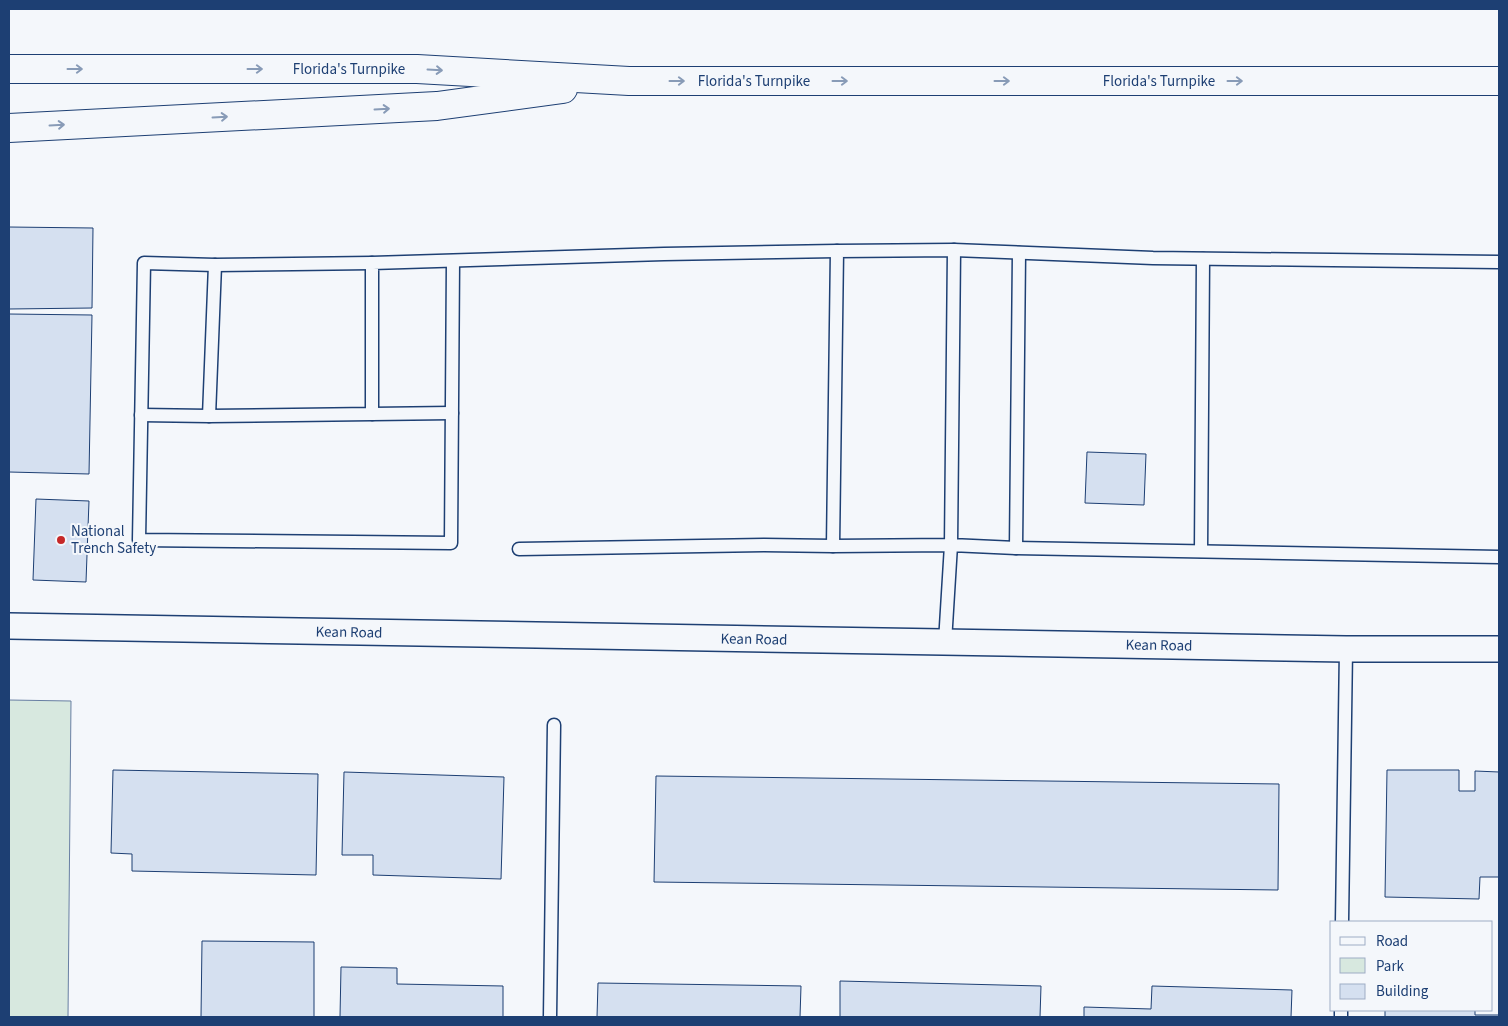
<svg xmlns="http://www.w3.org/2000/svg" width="1508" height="1026" viewBox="0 0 1508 1026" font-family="'Source Sans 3',sans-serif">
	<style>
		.green { fill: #d7e8df; stroke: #687fa3 }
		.building { fill: #d5e0f0; stroke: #1d3f73 }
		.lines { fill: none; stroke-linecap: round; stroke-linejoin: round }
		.service-casing { stroke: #1d3f73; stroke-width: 15 }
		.minor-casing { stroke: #1d3f73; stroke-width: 28 }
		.motorway-casing { stroke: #1d3f73; stroke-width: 30 }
		.service { stroke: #f4f7fb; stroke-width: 12 }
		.minor { stroke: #f4f7fb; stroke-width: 25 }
		.motorway { stroke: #f4f7fb; stroke-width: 28 }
		.oneway { stroke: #889bb7 }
		.poi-dot { fill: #c62828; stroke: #f4f7fb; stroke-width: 2 }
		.labels { text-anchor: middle; stroke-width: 4; stroke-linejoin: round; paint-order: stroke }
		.street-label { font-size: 15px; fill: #1d3f73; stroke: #f4f7fb }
		.poi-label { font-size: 15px; fill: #1d3f73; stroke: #f4f7fb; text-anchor: start }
	</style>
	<rect width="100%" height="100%" fill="#f4f7fb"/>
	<!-- green -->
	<path class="green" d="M 9,700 L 71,701 L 68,1017 L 9,1017 Z"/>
	<!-- building -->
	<g class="building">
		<path d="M 9,227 L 93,228 L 92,308 L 9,309 Z"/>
		<path d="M 9,314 L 92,315 L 89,474 L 9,472 Z"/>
		<path d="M 1087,452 L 1146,454 L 1144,505 L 1085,503 Z"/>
		<path d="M 36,499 L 89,501 L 86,582 L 33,580 Z"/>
		<path d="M 113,770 L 318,774 L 316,875 L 132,871 L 132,854 L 111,853 Z"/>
		<path d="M 1387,770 L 1459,770 L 1459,791 L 1475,791 L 1475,771 L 1499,772 L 1499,877 L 1480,877 L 1479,899 L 1385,897 Z"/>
		<path d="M 344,772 L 504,777 L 501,879 L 373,875 L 373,855 L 342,855 Z"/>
		<path d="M 656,776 L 1279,784 L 1278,890 L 654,882 Z"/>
		<path d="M 202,941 L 314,942 L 314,1017 L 201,1017 Z"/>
		<path d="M 341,967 L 397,968 L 397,984 L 503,986 L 503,1017 L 340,1017 Z"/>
		<path d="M 840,981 L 1041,986 L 1040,1017 L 840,1017 Z"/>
		<path d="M 598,983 L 801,986 L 800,1017 L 597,1017 Z"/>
		<path d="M 1152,986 L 1292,990 L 1291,1017 L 1084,1017 L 1084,1007 L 1151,1009 Z"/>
		<path d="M 1385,1010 L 1475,1010 L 1475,1015 L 1499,1015 L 1499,1017 L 1385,1017 Z"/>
	</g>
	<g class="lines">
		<defs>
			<g id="service">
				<path d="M 954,250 L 1153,258 L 1499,262"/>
				<path d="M 372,263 L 215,265 L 144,263 L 139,540 L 451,543 L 453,261"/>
				<path d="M 215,265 L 209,416 L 372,414 L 372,263 L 664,254 L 837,251"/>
				<path d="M 372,414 L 452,413"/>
				<path d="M 141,415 L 209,416"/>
				<path d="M 1016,548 L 1499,557"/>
				<path d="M 519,549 L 764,545 L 833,546"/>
				<path d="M 1201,551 L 1203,259"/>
				<path d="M 945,642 L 951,545 L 954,250 L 837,251 L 833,546 L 951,545 L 1016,548 L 1019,253"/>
				<path d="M 1342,922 L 1346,649"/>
				<path d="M 550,1017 L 554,725"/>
				<path d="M 1341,1017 L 1341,1010"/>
			</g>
			<path id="minor" d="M 9,626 L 1346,649 L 1499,649"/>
			<g id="motorway">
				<path d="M 9,69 L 417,69 L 629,81 L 1499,81"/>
				<path d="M 9,128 L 437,106 L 563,89"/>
			</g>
		</defs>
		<!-- service casing -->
		<use href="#service" class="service-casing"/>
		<!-- minor casing -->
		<use href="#minor" class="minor-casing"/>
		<!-- motorway casing -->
		<use href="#motorway" class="motorway-casing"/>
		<!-- service -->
		<use href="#service" class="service"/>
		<!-- minor -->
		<use href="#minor" class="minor"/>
		<!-- motorway -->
		<use href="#motorway" class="motorway"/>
	</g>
	<!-- one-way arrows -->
	<defs><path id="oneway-shaft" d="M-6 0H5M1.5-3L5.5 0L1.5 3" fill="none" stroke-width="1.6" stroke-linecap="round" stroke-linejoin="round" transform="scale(1.25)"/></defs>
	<g class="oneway">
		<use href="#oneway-shaft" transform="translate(75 69)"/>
		<use href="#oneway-shaft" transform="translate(255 69)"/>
		<use href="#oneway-shaft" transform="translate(435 70) rotate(3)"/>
		<use href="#oneway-shaft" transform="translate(677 81)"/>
		<use href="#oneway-shaft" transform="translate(840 81)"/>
		<use href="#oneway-shaft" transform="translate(1002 81)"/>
		<use href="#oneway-shaft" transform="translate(1235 81)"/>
		<use href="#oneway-shaft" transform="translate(382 109) rotate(-3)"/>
		<use href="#oneway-shaft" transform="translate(220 117) rotate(-3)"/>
		<use href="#oneway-shaft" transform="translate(57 125) rotate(-3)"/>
	</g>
	<!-- markers -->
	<circle class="poi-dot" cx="61" cy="540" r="5"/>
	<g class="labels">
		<!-- street labels -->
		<g class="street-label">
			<text x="349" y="74">Florida's Turnpike</text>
			<text x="754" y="86">Florida's Turnpike</text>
			<text x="1159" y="86">Florida's Turnpike</text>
			<text transform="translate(349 632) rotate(1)" y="5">Kean Road</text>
			<text transform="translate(754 639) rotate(1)" y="5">Kean Road</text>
			<text transform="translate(1159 645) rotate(1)" y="5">Kean Road</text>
		</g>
		<!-- poi labels -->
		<g class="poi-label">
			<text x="71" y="536">National<tspan x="71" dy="17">Trench Safety</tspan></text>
		</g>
	</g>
	<!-- border -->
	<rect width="1508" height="1026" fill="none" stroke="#1d3f73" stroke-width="20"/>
	<!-- legend -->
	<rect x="1330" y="921" width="162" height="90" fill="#f4f7fb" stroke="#9eadc5"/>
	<rect x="1340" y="937" width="25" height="8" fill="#f4f7fb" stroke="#9eadc5"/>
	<text x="1376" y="946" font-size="15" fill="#1d3f73">Road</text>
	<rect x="1340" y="958" width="25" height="15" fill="#d7e8df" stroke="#9eadc5"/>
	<text x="1376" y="971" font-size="15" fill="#1d3f73">Park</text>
	<rect x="1340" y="984" width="25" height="15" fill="#d5e0f0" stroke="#9eadc5"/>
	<text x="1376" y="996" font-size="15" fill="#1d3f73">Building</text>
</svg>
